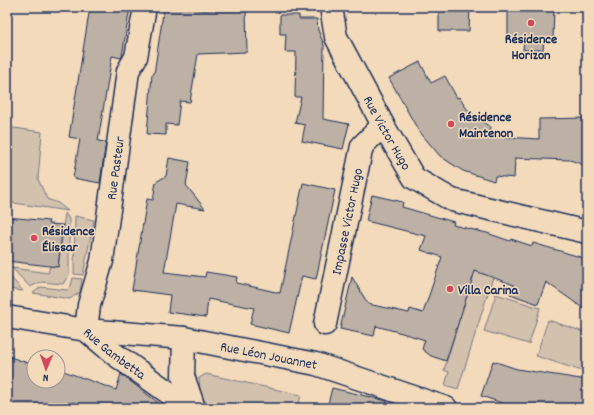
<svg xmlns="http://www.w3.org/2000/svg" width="594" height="415" viewBox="0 0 594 415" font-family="Dekko,sans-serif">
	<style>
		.green { fill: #d2c1ad; stroke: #767886 }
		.building { fill: #bdb0a4; stroke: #1b2f5e }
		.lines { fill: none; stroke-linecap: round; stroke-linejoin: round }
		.minor-casing { stroke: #1b2f5e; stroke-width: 25 }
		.minor { stroke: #f2daba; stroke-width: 22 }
		.poi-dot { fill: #d1495b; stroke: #f2daba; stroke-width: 1.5 }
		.labels { text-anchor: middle; stroke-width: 3; stroke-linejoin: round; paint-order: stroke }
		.poi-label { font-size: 14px; font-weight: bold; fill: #1b2f5e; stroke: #f2daba; text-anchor: start }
		.street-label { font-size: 14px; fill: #1b2f5e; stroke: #f2daba }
	</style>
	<rect width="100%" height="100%" fill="#f2daba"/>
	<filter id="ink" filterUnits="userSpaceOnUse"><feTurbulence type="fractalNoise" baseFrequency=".025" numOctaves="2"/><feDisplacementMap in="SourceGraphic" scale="8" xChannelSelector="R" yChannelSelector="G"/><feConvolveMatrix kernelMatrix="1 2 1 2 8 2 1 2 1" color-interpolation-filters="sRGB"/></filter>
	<g filter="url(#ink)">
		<!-- green -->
		<g class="green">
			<path d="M 7,127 L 42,132 L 38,179 L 47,199 L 58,203 L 68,211 L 7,202 Z"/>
			<path d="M 65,213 L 69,219 L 69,274 L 63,284 L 41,282 L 30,287 L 12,268 L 48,273 L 50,266 L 58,267 Z"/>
			<path d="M 75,216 L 94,220 L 83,275 L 74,274 Z"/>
			<path d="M 474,271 L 493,277 L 458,389 L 445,385 L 449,372 L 444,370 Z"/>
			<path d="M 7,273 L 23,291 L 7,289 Z"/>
			<path d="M 73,278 L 82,279 L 80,292 L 70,299 L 33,293 L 41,287 L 67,290 L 71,286 Z"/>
			<path d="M 496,294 L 540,308 L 529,344 L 484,331 Z"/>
			<path d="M 548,320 L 587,333 L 587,367 L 585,372 L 536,356 Z"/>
			<path d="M 206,374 L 301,395 L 298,408 L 207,408 L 200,390 L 199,378 Z"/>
		</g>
		<!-- building -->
		<g class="building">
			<path d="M 90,7 L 130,7 L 122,56 L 121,58 L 112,56 L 98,141 L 106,142 L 100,183 L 73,178 L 80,139 L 69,137 Z"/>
			<path d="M 164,7 L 182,7 L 204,10 L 246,8 L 247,52 L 198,54 L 190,102 L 180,101 L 177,125 L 166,124 L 166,135 L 147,134 L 152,74 L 154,74 Z"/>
			<path d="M 439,7 L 470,7 L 469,31 L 439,31 Z"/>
			<path d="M 508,7 L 554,7 L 553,40 L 544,39 L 543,50 L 523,50 L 524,40 L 508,39 Z"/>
			<path d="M 280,15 L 299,15 L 299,19 L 317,19 L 318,30 L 324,45 L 323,119 L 349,124 L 343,149 L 302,141 L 305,125 L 295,123 L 301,97 L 295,97 L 296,52 L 285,52 L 286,34 L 280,34 Z"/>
			<path d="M 420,62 L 431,83 L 445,76 L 457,98 L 459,97 L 467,109 L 478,119 L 491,127 L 489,136 L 539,139 L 539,119 L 587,118 L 587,166 L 570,160 L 515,158 L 514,178 L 495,176 L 494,181 L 463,171 L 452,164 L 440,156 L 418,130 L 389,78 Z"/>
			<path d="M 169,158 L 190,162 L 186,185 L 205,209 L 176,204 L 164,272 L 205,277 L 206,272 L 237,277 L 236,283 L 280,293 L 303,183 L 335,190 L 316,279 L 302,276 L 289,333 L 250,324 L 254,308 L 208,299 L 206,317 L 168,312 L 170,295 L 132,290 L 147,199 L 153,200 L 156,182 L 166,176 Z"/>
			<path d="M 372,195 L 403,202 L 402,207 L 454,222 L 453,225 L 487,233 L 510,241 L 511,239 L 532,246 L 533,243 L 587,259 L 587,311 L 546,282 L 538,304 L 510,294 L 514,285 L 475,271 L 446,361 L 431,356 L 422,349 L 425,340 L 402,333 L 376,326 L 374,336 L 340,329 L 352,277 L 368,304 L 409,313 L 410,309 L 423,313 L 442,257 L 421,250 L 426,236 L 366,221 Z"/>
			<path d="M 7,217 L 49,221 L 48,224 L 63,225 L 58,267 L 7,261 Z"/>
			<path d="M 7,356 L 34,365 L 34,381 L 58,381 L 58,369 L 116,390 L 121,374 L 165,408 L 89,408 L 72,402 L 70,408 L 7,408 Z"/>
			<path d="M 493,361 L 517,369 L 587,380 L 587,408 L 517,408 L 481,396 Z"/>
			<path d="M 332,388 L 387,401 L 386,408 L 327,408 Z"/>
		</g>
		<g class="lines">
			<defs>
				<g id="minor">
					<path id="s1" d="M 331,7 L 336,37 L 383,125 L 414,178 L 452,200 L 587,232"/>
					<path id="s2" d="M 7,317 L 86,330 L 184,338 L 316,364 L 446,408"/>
					<path id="s3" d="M 325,324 L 362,146 L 383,125"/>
					<path id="s4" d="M 86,330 L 89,305 L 102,261 L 128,71 L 136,57 L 145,7"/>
					<path id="s5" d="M 86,330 L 113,353 L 190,408"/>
					<path d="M 184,338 L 183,376 L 194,408"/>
				</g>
			</defs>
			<!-- minor casing -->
			<use href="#minor" class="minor-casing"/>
			<!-- minor -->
			<use href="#minor" class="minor"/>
		</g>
	</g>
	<!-- markers -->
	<g class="poi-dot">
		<circle cx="531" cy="23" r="4"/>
		<circle cx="451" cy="124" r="4"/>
		<circle cx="34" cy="238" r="4"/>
		<circle cx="450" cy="289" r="4"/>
	</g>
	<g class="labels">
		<!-- poi labels -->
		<g class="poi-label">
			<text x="531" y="43" text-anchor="middle">Résidence<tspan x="531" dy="16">Horizon</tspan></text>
			<text x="459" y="121">Résidence<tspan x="459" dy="16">Maintenon</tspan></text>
			<text x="42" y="235">Résidence<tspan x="42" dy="16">Élissar</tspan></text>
			<text x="458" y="294">Villa Carina</text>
		</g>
		<!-- street labels -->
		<g class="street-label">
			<text dy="5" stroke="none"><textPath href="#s1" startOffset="139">Rue Victor Hugo</textPath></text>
			<text dy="5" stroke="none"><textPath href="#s4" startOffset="165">Rue Pasteur</textPath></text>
			<text dy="5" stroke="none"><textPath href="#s3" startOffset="105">Impasse Victor Hugo</textPath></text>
			<text dy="5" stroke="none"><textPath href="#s5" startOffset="37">Rue Gambetta</textPath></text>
			<text dy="5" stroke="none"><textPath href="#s2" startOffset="265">Rue Léon Jouannet</textPath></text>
		</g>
	</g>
	<!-- margin -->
	<rect width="594" height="415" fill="none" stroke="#f2daba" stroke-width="24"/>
	<rect x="12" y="12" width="570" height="391" fill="none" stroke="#1b2f5e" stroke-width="1.5" filter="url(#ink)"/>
	<!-- north arrow -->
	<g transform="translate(46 369) rotate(182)"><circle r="19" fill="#f2daba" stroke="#9c9695"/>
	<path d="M0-3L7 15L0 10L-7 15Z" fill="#d1495b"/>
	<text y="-6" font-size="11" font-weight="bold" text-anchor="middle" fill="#1b2f5e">N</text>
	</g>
</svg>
